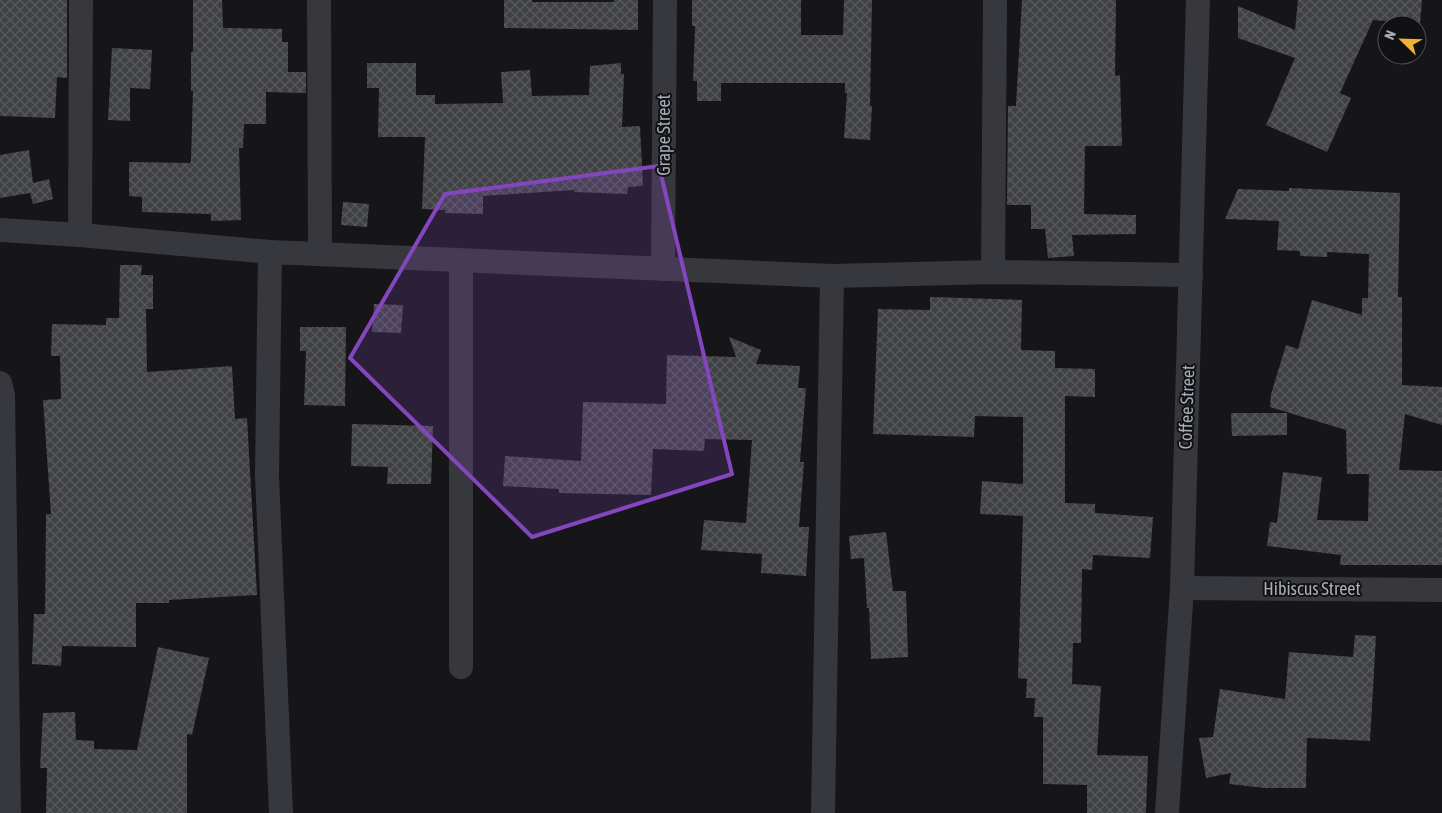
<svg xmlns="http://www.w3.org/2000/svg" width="1442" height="813" viewBox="0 0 1442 813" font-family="'Asap Condensed',sans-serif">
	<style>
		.building { fill: url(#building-cross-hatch) }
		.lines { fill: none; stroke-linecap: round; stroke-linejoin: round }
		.minor { stroke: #37383d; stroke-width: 24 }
		.marked { fill: #8446be; fill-opacity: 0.2; stroke: #8446be; stroke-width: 4; stroke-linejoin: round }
		.labels { text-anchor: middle; stroke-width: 4; stroke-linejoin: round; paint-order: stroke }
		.street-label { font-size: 18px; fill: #a8adb8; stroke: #111113 }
	</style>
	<defs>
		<pattern id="building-cross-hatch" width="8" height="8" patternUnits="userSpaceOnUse" patternTransform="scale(1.25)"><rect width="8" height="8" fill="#404145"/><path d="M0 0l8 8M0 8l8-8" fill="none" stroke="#595a5e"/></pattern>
	</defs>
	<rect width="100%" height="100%" fill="#161618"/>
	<!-- building -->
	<g class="building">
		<path d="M 0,0 L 67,0 L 67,78 L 57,77 L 55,118 L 0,116 Z"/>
		<path d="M 193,0 L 222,0 L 223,28 L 282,29 L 282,42 L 288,42 L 288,72 L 306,72 L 306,93 L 266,92 L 266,124 L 244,124 L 243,148 L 239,148 L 241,220 L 211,221 L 211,214 L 142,212 L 142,197 L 129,196 L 129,162 L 190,163 L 191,160 L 193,91 L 191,91 L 191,52 L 193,52 Z"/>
		<path d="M 504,0 L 532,0 L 532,2 L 614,2 L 614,0 L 638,0 L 638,30 L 504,28 Z"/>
		<path d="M 692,0 L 801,0 L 801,35 L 843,35 L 844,0 L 872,0 L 870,106 L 872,106 L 870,140 L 844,138 L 847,93 L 845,93 L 845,83 L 721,83 L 721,101 L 697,101 L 697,81 L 693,81 L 695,26 L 692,26 Z"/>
		<path d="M 1022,0 L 1116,0 L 1115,76 L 1120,75 L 1122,146 L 1085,146 L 1084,214 L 1136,215 L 1136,234 L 1072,235 L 1074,256 L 1048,258 L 1045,229 L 1031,229 L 1031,205 L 1007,205 L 1008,106 L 1016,106 Z"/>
		<path d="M 1298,0 L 1422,0 L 1420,24 L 1373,20 L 1340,93 L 1351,98 L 1327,152 L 1266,125 L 1295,58 L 1238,38 L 1238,6 L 1295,30 Z"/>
		<path d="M 112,48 L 152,50 L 150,89 L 130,88 L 130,121 L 108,120 Z"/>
		<path d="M 367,63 L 416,63 L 416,95 L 435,95 L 435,104 L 503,103 L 501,72 L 530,70 L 532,96 L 589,95 L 590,66 L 621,63 L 621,74 L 624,74 L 622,127 L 640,126 L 643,186 L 628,187 L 627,194 L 574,192 L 574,190 L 483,196 L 483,214 L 445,213 L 445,210 L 422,209 L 425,137 L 378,137 L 379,88 L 367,88 Z"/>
		<path d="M 29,150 L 33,183 L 49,179 L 53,199 L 33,204 L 30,193 L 0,198 L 0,155 Z"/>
		<path d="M 1289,188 L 1400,193 L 1398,297 L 1402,297 L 1402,385 L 1442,387 L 1442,425 L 1405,414 L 1399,470 L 1442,471 L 1442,565 L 1340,565 L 1341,555 L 1267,546 L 1270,522 L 1277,523 L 1283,472 L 1322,477 L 1317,520 L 1368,521 L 1369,474 L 1347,474 L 1346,430 L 1270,407 L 1271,394 L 1286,345 L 1298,349 L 1312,300 L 1362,315 L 1362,298 L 1368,298 L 1369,254 L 1327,252 L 1327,257 L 1300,256 L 1300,251 L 1277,250 L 1279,221 L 1225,219 L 1238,189 L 1289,191 Z"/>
		<path d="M 343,202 L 369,204 L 367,227 L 341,225 Z"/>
		<path d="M 120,265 L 142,265 L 141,275 L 153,275 L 153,309 L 146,309 L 147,372 L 232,366 L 235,419 L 247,418 L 257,595 L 169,600 L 169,603 L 136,603 L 136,647 L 62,646 L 61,666 L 32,664 L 34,614 L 45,614 L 46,514 L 51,514 L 43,400 L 61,399 L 60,356 L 51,356 L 52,324 L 106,325 L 106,318 L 119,318 Z"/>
		<path d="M 930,297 L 1022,300 L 1021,350 L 1055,351 L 1055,368 L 1095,369 L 1095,397 L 1065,396 L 1065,503 L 1095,504 L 1095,513 L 1153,517 L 1150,558 L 1093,555 L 1092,570 L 1082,569 L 1081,643 L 1073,643 L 1072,684 L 1101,686 L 1097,755 L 1148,756 L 1146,813 L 1087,813 L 1087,785 L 1043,784 L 1043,717 L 1034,717 L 1035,698 L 1026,698 L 1027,679 L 1018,678 L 1023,516 L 980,514 L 982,481 L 1023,484 L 1023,417 L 975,416 L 974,437 L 873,434 L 878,309 L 930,310 Z"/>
		<path d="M 374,304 L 403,305 L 401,333 L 372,332 Z"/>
		<path d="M 300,327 L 346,327 L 345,406 L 304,405 L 306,351 L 300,351 Z"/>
		<path d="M 729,337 L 761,350 L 756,364 L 800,366 L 798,388 L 806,388 L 800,462 L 804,462 L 799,527 L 809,527 L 806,576 L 761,573 L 762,554 L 701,550 L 704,520 L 746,523 L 752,440 L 705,439 L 704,451 L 653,449 L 651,495 L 559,493 L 559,489 L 503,486 L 505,456 L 581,461 L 583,402 L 666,404 L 667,355 L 736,357 Z"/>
		<path d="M 1231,413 L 1287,413 L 1287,435 L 1232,436 Z"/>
		<path d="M 352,424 L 433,426 L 431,484 L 387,484 L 388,467 L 351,466 Z"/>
		<path d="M 886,532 L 893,591 L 906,591 L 908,657 L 871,659 L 869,608 L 867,608 L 864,558 L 851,559 L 849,536 Z"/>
		<path d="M 1355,635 L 1376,636 L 1370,741 L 1307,738 L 1306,788 L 1265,788 L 1229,784 L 1231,773 L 1206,778 L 1199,738 L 1213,737 L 1220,689 L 1285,699 L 1289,652 L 1353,657 Z"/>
		<path d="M 158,647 L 209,658 L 192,735 L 187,734 L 187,813 L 46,813 L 47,768 L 40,768 L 43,713 L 75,712 L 76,740 L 94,741 L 94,749 L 137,750 Z"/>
	</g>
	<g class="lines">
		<!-- minor -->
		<g class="minor">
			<path d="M 319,0 L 320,254"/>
			<path d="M 0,230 L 80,235 L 270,252"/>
			<path d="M 80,235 L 81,0"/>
			<path d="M 663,269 L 665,0"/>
			<path d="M 993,272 L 995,0"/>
			<path d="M 0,383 L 3,395 L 9,813"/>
			<path d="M 1182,588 L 1442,590"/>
			<path d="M 461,667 L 461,261"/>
			<path d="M 281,813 L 267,475 L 270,252 L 832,276"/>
			<path d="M 823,813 L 832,276 L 993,272 L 1191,275"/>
			<path d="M 1167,813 L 1182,588 L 1198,0"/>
		</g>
	</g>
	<!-- marked area -->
	<path class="marked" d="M 659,166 L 732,474 L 532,537 L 350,358 L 445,194 Z"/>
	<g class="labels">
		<!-- street labels -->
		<g class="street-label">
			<text transform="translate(664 135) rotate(-90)" y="6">Grape Street</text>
			<text transform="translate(1187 407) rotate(-88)" y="6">Coffee Street</text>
			<text x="1312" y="595">Hibiscus Street</text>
		</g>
	</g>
	<!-- north arrow -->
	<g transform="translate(1402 40) rotate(293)"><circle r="24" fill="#111113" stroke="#4d4f55"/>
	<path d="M0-4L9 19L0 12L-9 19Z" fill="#f2b134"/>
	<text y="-8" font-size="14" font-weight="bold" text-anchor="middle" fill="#a8adb8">N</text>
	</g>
</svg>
